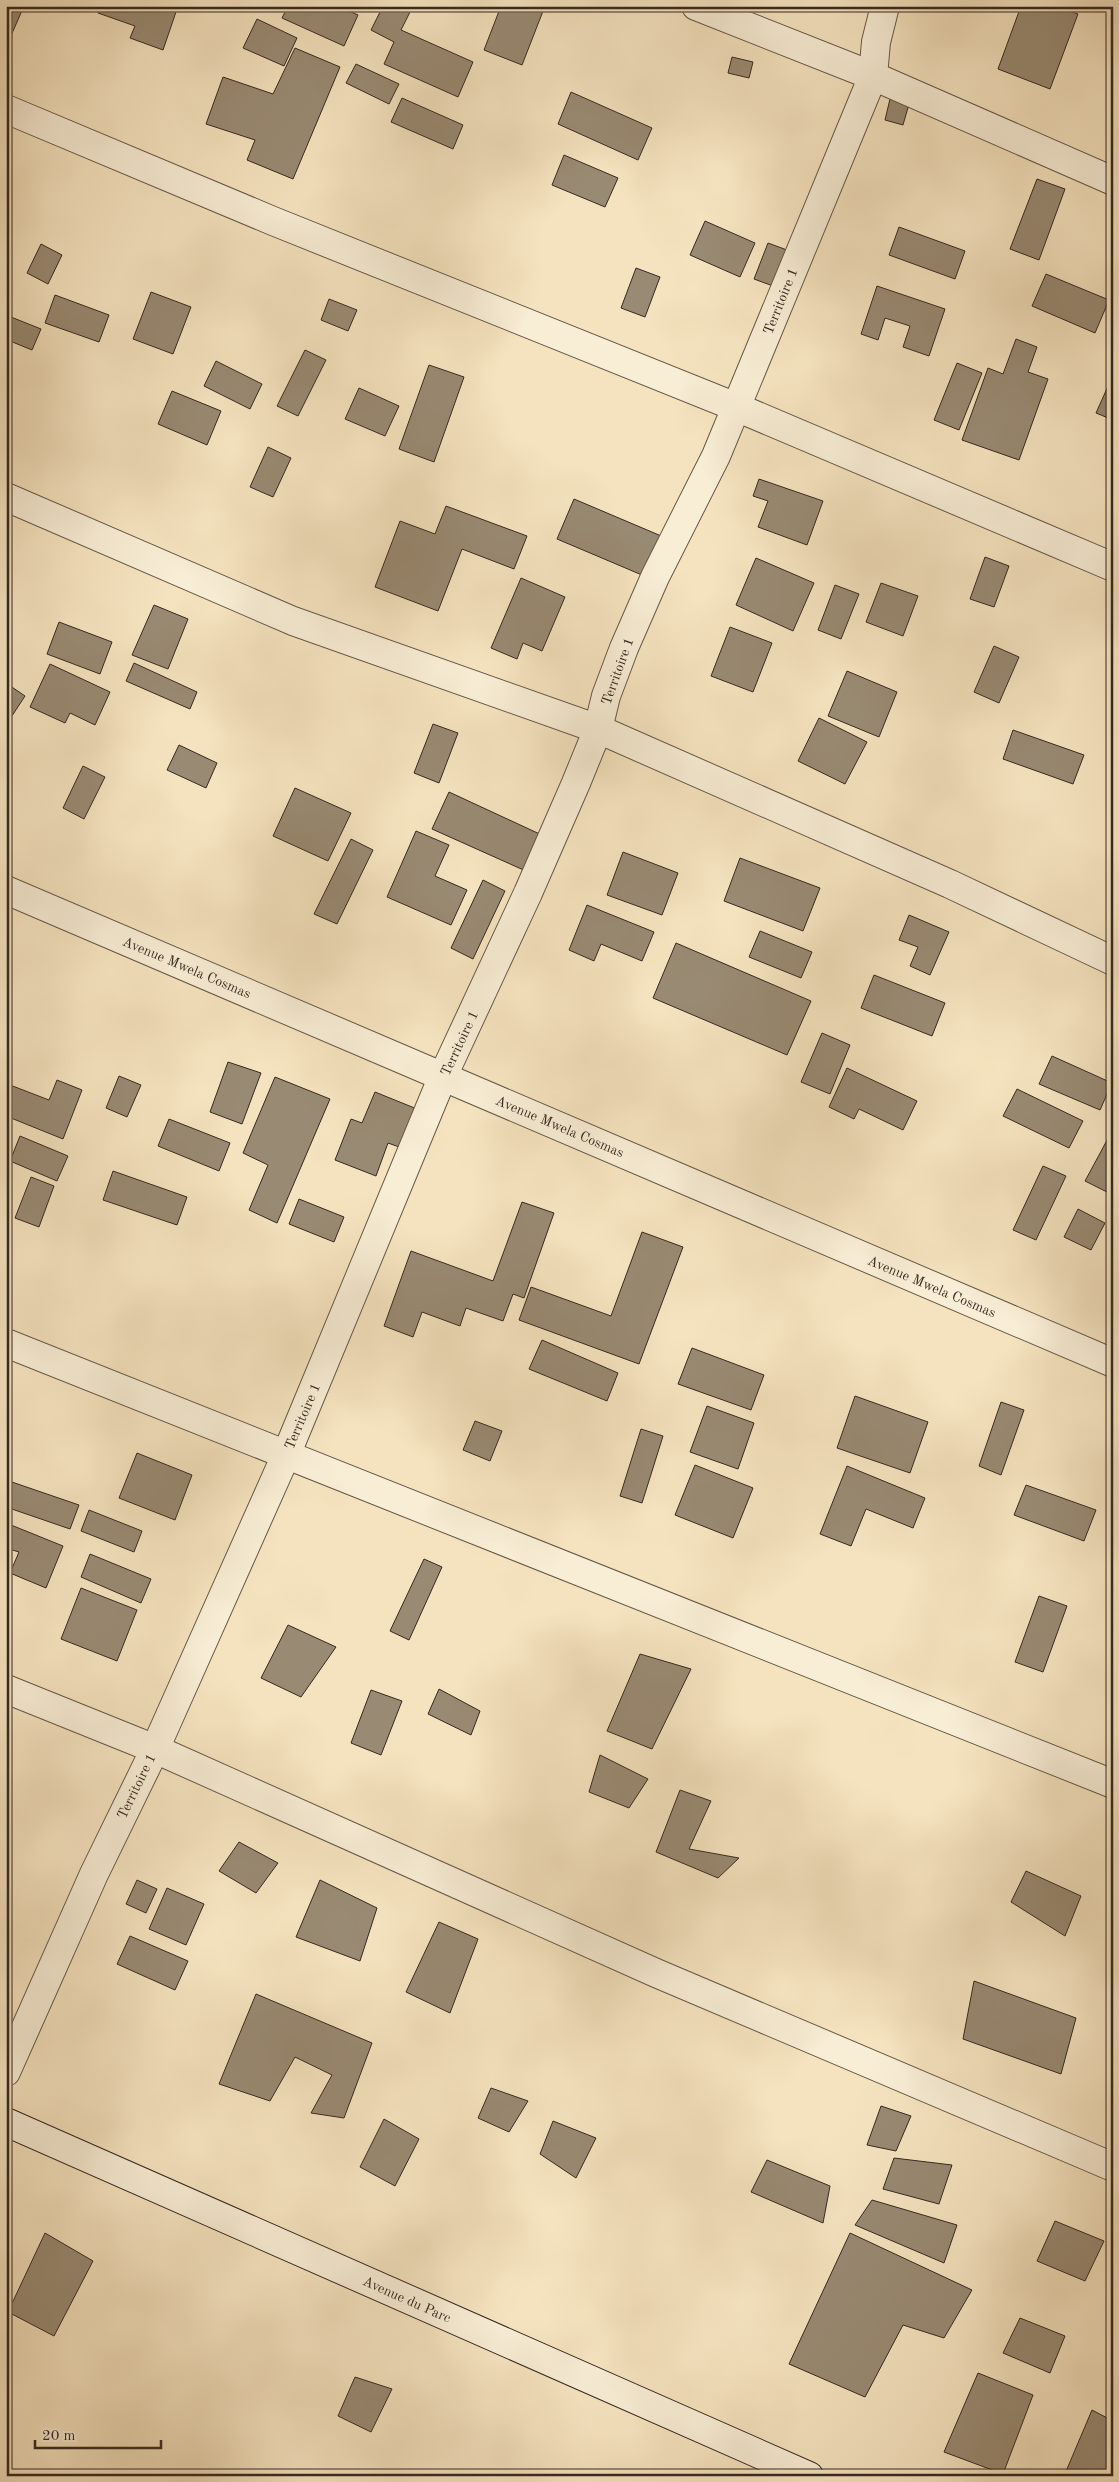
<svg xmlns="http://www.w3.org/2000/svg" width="1119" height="2482" viewBox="0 0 1119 2482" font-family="'Old Standard TT',serif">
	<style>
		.building { fill: #998a73; stroke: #362920 }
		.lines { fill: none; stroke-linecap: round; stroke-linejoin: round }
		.street-casing { stroke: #665848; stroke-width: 30 }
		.secondary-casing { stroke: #362920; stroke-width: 30 }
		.street { stroke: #f8edd5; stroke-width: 28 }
		.secondary { stroke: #f8edd5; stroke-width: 28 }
		.labels { text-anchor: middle; stroke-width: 5; stroke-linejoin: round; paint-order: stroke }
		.street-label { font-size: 14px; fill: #362920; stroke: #f8edd5 }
	</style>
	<rect width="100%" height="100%" fill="#f5e3bf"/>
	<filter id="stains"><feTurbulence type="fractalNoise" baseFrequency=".004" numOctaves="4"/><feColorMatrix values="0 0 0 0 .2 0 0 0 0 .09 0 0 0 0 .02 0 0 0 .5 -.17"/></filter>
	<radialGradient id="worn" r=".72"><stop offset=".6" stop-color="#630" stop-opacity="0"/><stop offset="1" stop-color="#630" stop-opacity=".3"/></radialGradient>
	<!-- building -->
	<g class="building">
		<path d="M 6,6 L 24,6 L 6,47 Z"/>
		<path d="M 100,6 L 178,6 L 163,50 L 130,38 L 135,26 L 98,13 Z"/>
		<path d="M 288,6 L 338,6 L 358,15 L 344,46 L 282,18 Z"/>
		<path d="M 383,6 L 413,6 L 401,30 L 473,62 L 458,97 L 384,64 L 394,42 L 371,30 Z"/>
		<path d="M 501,6 L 545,6 L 522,65 L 484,50 Z"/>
		<path d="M 1021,6 L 1057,6 L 1078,14 L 1050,89 L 998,69 Z"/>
		<path d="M 257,19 L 297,38 L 284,66 L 243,48 Z"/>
		<path d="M 295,48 L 340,67 L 293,179 L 247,160 L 255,140 L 206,124 L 223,77 L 273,94 Z"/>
		<path d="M 732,57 L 753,62 L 749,78 L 728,73 Z"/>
		<path d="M 356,64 L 399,84 L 389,104 L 346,83 Z"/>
		<path d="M 571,92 L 652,128 L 638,160 L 558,124 Z"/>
		<path d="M 402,98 L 463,125 L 453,149 L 391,122 Z"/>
		<path d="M 890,99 L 909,104 L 903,125 L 885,120 Z"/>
		<path d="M 564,155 L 618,178 L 605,207 L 552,185 Z"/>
		<path d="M 1037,179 L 1065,189 L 1039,260 L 1010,249 Z"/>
		<path d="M 705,221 L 755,243 L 740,277 L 690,255 Z"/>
		<path d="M 899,227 L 965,251 L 955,279 L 889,255 Z"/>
		<path d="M 768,243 L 787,250 L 773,286 L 754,279 Z"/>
		<path d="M 41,244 L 62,255 L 48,284 L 27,273 Z"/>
		<path d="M 636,268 L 660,277 L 645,317 L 621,308 Z"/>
		<path d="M 1046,274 L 1109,300 L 1095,333 L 1032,306 Z"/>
		<path d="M 877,286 L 945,309 L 929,356 L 903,347 L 910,326 L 885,318 L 878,340 L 861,334 Z"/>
		<path d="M 151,292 L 191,307 L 173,354 L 133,339 Z"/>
		<path d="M 55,295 L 109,315 L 99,342 L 45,323 Z"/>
		<path d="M 329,299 L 357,310 L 348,331 L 321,320 Z"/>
		<path d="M 6,315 L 41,329 L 32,350 L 10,341 L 6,349 Z"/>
		<path d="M 1016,339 L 1037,347 L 1028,372 L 1048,379 L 1019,460 L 962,440 L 988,368 L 1003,374 Z"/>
		<path d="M 305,350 L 326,360 L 298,416 L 277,406 Z"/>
		<path d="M 216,361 L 262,384 L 250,409 L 204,386 Z"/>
		<path d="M 957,363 L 982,373 L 959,430 L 934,420 Z"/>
		<path d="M 429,365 L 464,377 L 434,462 L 399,449 Z"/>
		<path d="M 1113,375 L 1113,420 L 1096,413 Z"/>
		<path d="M 359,388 L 399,406 L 385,436 L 345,419 Z"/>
		<path d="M 172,391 L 221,411 L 207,445 L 158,424 Z"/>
		<path d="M 268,447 L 291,458 L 273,497 L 250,487 Z"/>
		<path d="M 759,479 L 823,501 L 807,545 L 758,527 L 768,501 L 753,496 Z"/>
		<path d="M 574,499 L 666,538 L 649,578 L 557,539 Z"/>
		<path d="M 446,506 L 527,536 L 514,569 L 462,549 L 438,611 L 375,587 L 400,521 L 435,534 Z"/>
		<path d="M 985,557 L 1009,566 L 994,607 L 970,599 Z"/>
		<path d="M 756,558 L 814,583 L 793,631 L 736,605 Z"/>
		<path d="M 521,578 L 565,597 L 542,651 L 523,643 L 517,659 L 491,648 Z"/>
		<path d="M 881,583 L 918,596 L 903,636 L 866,622 Z"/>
		<path d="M 835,585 L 859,594 L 841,639 L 818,630 Z"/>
		<path d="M 154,605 L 188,619 L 168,669 L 132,655 Z"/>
		<path d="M 59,622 L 112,642 L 100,674 L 47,654 Z"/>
		<path d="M 730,627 L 772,643 L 753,692 L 711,676 Z"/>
		<path d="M 994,646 L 1019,657 L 999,703 L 974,692 Z"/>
		<path d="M 134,663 L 197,692 L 190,709 L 126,681 Z"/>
		<path d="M 50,664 L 110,692 L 95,725 L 70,713 L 65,723 L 30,707 Z"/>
		<path d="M 847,671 L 897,692 L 879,737 L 828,716 Z"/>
		<path d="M 6,683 L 25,696 L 8,722 L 6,721 Z"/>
		<path d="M 819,718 L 867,742 L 845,784 L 798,761 Z"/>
		<path d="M 433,724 L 458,733 L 439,783 L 414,773 Z"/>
		<path d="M 1013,730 L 1084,755 L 1073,784 L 1003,759 Z"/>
		<path d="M 179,745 L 217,763 L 206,788 L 167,770 Z"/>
		<path d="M 83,766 L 105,777 L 84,819 L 63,808 Z"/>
		<path d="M 295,788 L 351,813 L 328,861 L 273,836 Z"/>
		<path d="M 449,792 L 544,836 L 528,872 L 432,829 Z"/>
		<path d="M 416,831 L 449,845 L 435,876 L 467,890 L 451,925 L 387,897 Z"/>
		<path d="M 351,839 L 373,850 L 337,924 L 314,914 Z"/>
		<path d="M 623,852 L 678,873 L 662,915 L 607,895 Z"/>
		<path d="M 740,858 L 820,888 L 803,931 L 724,901 Z"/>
		<path d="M 483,880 L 505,891 L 473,959 L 451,948 Z"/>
		<path d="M 587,905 L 654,932 L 642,961 L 601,944 L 594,961 L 569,950 Z"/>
		<path d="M 909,915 L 949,932 L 930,975 L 910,966 L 918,947 L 899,940 Z"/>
		<path d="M 760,931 L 812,952 L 801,978 L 749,957 Z"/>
		<path d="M 676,943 L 811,1001 L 787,1055 L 653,998 Z"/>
		<path d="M 874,975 L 945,1003 L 932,1036 L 861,1008 Z"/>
		<path d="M 822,1033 L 850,1045 L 830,1094 L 801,1082 Z"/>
		<path d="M 1052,1056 L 1112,1083 L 1100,1110 L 1039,1084 Z"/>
		<path d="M 228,1062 L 261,1073 L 242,1124 L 210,1112 Z"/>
		<path d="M 847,1068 L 917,1101 L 903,1130 L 859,1109 L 854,1119 L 829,1107 Z"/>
		<path d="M 119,1076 L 141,1085 L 127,1117 L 106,1108 Z"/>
		<path d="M 275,1077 L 330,1099 L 277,1223 L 249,1210 L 268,1165 L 243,1153 Z"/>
		<path d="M 57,1080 L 82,1090 L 63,1139 L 6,1116 L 6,1095 L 10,1085 L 49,1100 Z"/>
		<path d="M 1017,1089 L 1083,1121 L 1069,1148 L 1003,1116 Z"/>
		<path d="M 375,1092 L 417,1109 L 402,1148 L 388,1143 L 376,1176 L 335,1160 L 351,1119 L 362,1123 Z"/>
		<path d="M 169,1119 L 230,1143 L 219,1171 L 158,1146 Z"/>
		<path d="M 1112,1131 L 1113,1131 L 1113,1195 L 1085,1181 Z"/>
		<path d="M 20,1136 L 68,1156 L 57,1181 L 10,1161 Z"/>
		<path d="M 1043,1166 L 1066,1176 L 1036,1240 L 1013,1230 Z"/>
		<path d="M 113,1171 L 187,1197 L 177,1225 L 103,1200 Z"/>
		<path d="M 31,1177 L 54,1186 L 39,1227 L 15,1218 Z"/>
		<path d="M 299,1199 L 344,1217 L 334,1242 L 289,1224 Z"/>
		<path d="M 522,1202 L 554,1213 L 524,1298 L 513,1294 L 503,1321 L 466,1308 L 460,1326 L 422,1312 L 413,1337 L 384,1326 L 411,1251 L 493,1281 Z"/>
		<path d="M 1078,1209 L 1105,1223 L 1091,1250 L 1064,1237 Z"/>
		<path d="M 642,1232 L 683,1247 L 639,1364 L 519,1320 L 531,1287 L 611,1316 Z"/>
		<path d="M 542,1340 L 618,1373 L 607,1401 L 529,1369 Z"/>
		<path d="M 692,1348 L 764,1375 L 751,1410 L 678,1384 Z"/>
		<path d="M 855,1396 L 928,1422 L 910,1473 L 837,1448 Z"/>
		<path d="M 1001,1402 L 1024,1410 L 1001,1475 L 979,1466 Z"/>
		<path d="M 707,1406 L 754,1423 L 738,1469 L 690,1452 Z"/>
		<path d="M 475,1421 L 502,1431 L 490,1461 L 463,1450 Z"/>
		<path d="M 641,1429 L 663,1436 L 642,1503 L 620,1496 Z"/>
		<path d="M 137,1453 L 192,1475 L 175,1520 L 119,1498 Z"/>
		<path d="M 695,1465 L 753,1488 L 733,1538 L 675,1515 Z"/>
		<path d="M 847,1466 L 925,1498 L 913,1528 L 866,1509 L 851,1546 L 820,1534 Z"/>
		<path d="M 6,1480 L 79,1505 L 70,1529 L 6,1507 Z"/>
		<path d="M 1026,1485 L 1096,1510 L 1084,1541 L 1014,1515 Z"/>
		<path d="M 89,1510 L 142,1531 L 134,1552 L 81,1531 Z"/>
		<path d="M 6,1523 L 63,1546 L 46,1588 L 10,1573 L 19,1552 L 6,1548 Z"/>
		<path d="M 90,1554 L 151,1579 L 141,1603 L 81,1577 Z"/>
		<path d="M 424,1559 L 442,1567 L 409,1640 L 390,1631 Z"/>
		<path d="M 81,1588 L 137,1610 L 117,1661 L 61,1639 Z"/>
		<path d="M 1039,1596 L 1067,1606 L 1043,1672 L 1015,1662 Z"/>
		<path d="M 288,1625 L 336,1647 L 301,1697 L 261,1678 Z"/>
		<path d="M 640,1654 L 691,1669 L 652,1749 L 607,1731 Z"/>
		<path d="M 439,1689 L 480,1711 L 471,1735 L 428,1714 Z"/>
		<path d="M 371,1690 L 402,1701 L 381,1755 L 351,1743 Z"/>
		<path d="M 600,1755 L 648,1779 L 629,1808 L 589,1792 Z"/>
		<path d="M 680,1790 L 711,1801 L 689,1849 L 739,1858 L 718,1878 L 656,1852 Z"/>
		<path d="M 239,1842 L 278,1863 L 256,1893 L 219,1871 Z"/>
		<path d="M 1026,1871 L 1081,1896 L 1065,1936 L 1011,1902 Z"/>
		<path d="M 137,1880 L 157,1889 L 146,1913 L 126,1904 Z"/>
		<path d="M 320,1880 L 377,1908 L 360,1961 L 296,1937 Z"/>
		<path d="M 167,1888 L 204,1904 L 186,1945 L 149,1929 Z"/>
		<path d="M 439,1922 L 478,1939 L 450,2013 L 406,1992 Z"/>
		<path d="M 130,1936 L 188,1961 L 175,1990 L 117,1964 Z"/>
		<path d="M 974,1981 L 1076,2018 L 1061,2074 L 963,2039 Z"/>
		<path d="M 256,1994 L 372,2043 L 344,2118 L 311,2113 L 332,2075 L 295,2057 L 270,2101 L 219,2084 Z"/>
		<path d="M 491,2088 L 528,2101 L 509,2132 L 478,2118 Z"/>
		<path d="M 881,2106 L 911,2116 L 896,2151 L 867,2145 Z"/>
		<path d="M 384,2119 L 419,2139 L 395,2186 L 360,2167 Z"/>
		<path d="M 553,2121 L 596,2138 L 576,2178 L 540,2154 Z"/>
		<path d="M 894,2158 L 952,2165 L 939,2204 L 883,2189 Z"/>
		<path d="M 767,2160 L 830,2186 L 823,2223 L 751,2192 Z"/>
		<path d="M 872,2200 L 957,2225 L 944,2263 L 855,2225 Z"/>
		<path d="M 1055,2221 L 1104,2241 L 1085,2281 L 1037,2261 Z"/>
		<path d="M 45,2233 L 93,2261 L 54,2336 L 8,2312 Z"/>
		<path d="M 850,2233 L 972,2290 L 944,2338 L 903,2325 L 865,2397 L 789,2364 Z"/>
		<path d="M 1020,2318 L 1065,2336 L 1050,2373 L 1003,2353 Z"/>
		<path d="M 978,2373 L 1033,2395 L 1003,2474 L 944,2452 Z"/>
		<path d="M 355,2377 L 392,2389 L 371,2432 L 338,2416 Z"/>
		<path d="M 1092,2410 L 1113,2421 L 1113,2456 L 1105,2476 L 1064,2476 Z"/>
	</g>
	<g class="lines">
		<defs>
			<g id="street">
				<path d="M 696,6 L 873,76 L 1113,181"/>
				<path d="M 6,109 L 273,221 L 736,407 L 1113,567"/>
				<path d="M 6,497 L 293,621 L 598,729 L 950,884 L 1113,961"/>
				<path d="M 6,890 L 1113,1363"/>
				<path d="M 6,1343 L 1113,1784"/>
				<path d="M 6,1689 L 155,1749 L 656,1973 L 1113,2167"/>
				<path d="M 6,2072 L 94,1874 L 155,1749 L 286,1455 L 443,1076 L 528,893 L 576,783 L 598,729 L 606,696 L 624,648 L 655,577 L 716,456 L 873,76 L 876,42 L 885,6"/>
			</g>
			<path id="secondary" d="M 6,2122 L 809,2476"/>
		</defs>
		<!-- street casing -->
		<use href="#street" class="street-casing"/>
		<!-- secondary casing -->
		<use href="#secondary" class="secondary-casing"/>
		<!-- street -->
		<use href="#street" class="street"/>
		<!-- secondary -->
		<use href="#secondary" class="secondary"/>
	</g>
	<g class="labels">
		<!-- street labels -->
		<g class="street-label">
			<text transform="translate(780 301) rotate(-68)" y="5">Territoire 1</text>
			<text transform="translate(617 671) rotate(-70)" y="5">Territoire 1</text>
			<text transform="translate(187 967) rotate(23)" y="5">Avenue Mwela Cosmas</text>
			<text transform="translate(459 1043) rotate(-65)" y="5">Territoire 1</text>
			<text transform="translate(560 1126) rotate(23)" y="5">Avenue Mwela Cosmas</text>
			<text transform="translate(932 1286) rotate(23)" y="5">Avenue Mwela Cosmas</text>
			<text transform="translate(302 1416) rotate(-67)" y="5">Territoire 1</text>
			<text transform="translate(136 1786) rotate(-64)" y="5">Territoire 1</text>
			<text transform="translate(407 2299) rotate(24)" y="5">Avenue du Parc</text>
		</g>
	</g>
	<!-- margin -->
	<rect width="1119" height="2482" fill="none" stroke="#f5e3bf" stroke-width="25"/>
	<rect x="8" y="8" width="1104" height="2467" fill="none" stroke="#362920" stroke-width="2.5"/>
	<rect x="12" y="12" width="1094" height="2457" fill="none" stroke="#362920"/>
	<!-- scale -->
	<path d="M35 2440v8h126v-8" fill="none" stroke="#362920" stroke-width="2.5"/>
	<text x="42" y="2440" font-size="15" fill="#362920" stroke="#f8edd5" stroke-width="4" paint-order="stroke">20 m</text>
	<rect width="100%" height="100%" filter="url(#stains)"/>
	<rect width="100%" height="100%" fill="url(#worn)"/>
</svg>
